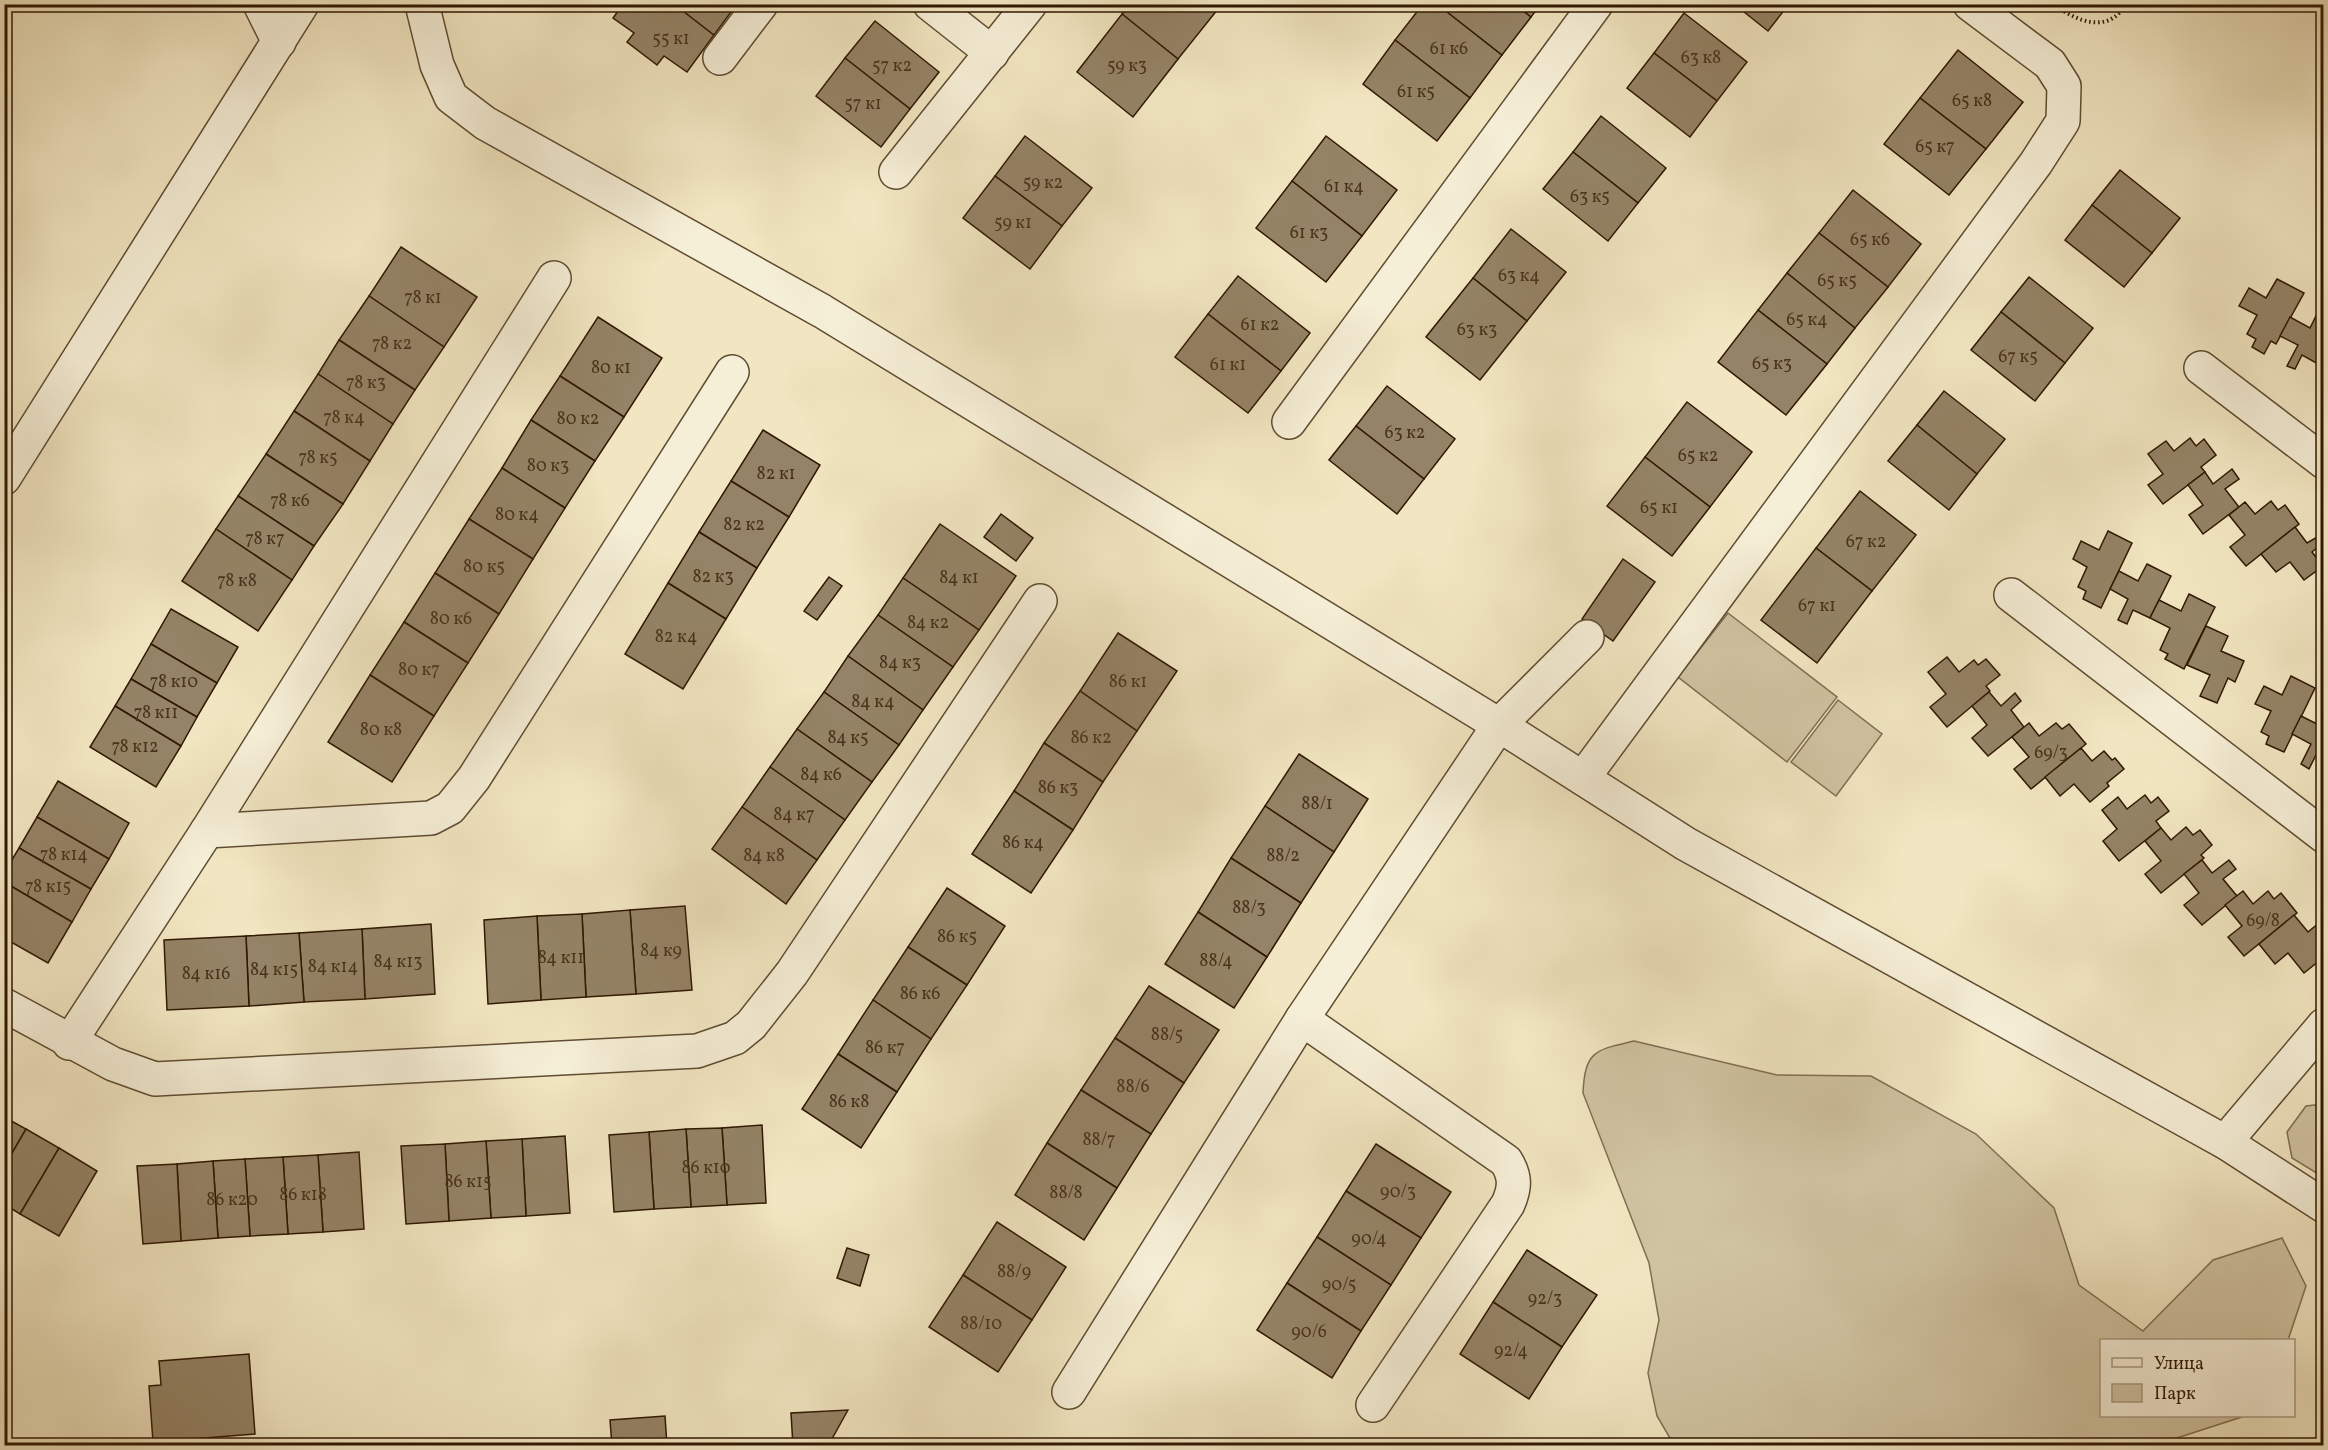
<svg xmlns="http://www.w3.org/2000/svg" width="2328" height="1450" font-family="Vollkorn,serif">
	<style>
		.green { fill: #d0c3a1; stroke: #806e52; stroke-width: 1.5 }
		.building { fill: #948366; stroke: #301803; stroke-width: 1.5 }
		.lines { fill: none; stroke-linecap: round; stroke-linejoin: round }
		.minor-casing { stroke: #604c32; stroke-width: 36 }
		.path { stroke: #301803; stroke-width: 4; stroke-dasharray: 1.5 3; stroke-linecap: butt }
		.minor { stroke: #f6efd7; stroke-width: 33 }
		.labels { text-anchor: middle; stroke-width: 6; stroke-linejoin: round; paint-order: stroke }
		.number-label { font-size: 18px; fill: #49331c }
	</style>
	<rect width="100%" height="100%" fill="#f1e6c1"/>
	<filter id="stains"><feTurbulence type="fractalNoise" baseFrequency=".00333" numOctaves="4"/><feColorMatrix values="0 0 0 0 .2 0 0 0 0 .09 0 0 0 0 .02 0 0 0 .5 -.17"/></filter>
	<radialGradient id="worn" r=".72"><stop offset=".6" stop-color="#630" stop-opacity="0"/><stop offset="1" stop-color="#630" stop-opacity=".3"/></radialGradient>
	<g class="green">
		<polygon points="1728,613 1837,697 1787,762 1678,677"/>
		<polygon points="1838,700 1882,734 1836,796 1791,762"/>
		<path d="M1634,1041l143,34 94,1 105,58 78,74 25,77 64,46 70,-71 69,-22 24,48 -18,54h-186v76h143l-68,22 -169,8 -334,-1 -17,-29 -9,-43 11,-53 -10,-57 -66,-170c2,-43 13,-43 51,-52z"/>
		<polygon points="2323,1104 2321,1136 2323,1138 2323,1177 2292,1158 2287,1132 2306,1106"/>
	</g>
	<g class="building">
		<polygon points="623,4 674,4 714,35 687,72 664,56 657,65 627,42 634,33 613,18"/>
		<polygon points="674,4 737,4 714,35"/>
		<polygon points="1130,4 1222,4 1178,59 1122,14"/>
		<polygon points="1423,4 1437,4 1502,55 1470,98 1395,40"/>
		<polygon points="1437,4 1515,4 1531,17 1502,55"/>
		<polygon points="1515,4 1541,4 1531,17"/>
		<polygon points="1734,4 1789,4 1768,31"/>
		<polygon points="1684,13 1747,62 1717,101 1654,53"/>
		<polygon points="1122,14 1178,59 1133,117 1077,72"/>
		<polygon points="875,21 939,72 910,109 845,58"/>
		<polygon points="1395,40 1470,98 1437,141 1363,84"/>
		<polygon points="1958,50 2023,102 1986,149 1920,98"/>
		<polygon points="1654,53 1717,101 1690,137 1627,88"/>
		<polygon points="845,58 910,109 881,147 816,96"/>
		<polygon points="1920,98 1986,149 1949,195 1884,144"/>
		<polygon points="1601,116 1666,168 1638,203 1573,152"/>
		<polygon points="1025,136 1092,188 1062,226 995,176"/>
		<polygon points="1326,136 1397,190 1362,236 1292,181"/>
		<polygon points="1573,152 1638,203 1608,241 1543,189"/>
		<polygon points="2120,170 2180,218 2152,253 2092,205"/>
		<polygon points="995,176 1062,226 1030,269 963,218"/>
		<polygon points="1292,181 1362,236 1326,282 1256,228"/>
		<polygon points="1853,190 1921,244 1888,287 1819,233"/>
		<polygon points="2092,205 2152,253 2124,287 2065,240"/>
		<polygon points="1511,229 1566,272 1527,321 1473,278"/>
		<polygon points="1819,233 1888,287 1855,328 1787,273"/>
		<polygon points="401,247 477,297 444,347 369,296"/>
		<polygon points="1787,273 1855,328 1827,364 1758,310"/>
		<polygon points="1238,276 1310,333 1281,371 1208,314"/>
		<polygon points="2029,277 2093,328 2065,363 2001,312"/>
		<polygon points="1473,278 1527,321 1480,380 1426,337"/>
		<polygon points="2277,279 2304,293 2276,344 2271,341 2264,354 2252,347 2256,339 2247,334 2257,315 2239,306 2249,288 2266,298"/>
		<polygon points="369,296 444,347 415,390 339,340"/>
		<polygon points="1758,310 1827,364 1786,415 1718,362"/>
		<polygon points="2001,312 2065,363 2035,401 1971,350"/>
		<polygon points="2318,312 2324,314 2324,358 2320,365 2302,355 2295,369 2287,366 2298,345 2280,336 2290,317 2310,328"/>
		<polygon points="1208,314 1281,371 1248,413 1175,357"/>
		<polygon points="598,317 662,358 624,417 560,376"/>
		<polygon points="339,340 415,390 393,424 318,374"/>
		<polygon points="318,374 393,424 370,461 294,411"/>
		<polygon points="560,376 624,417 595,461 531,420"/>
		<polygon points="1387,386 1455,439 1424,479 1356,426"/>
		<polygon points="1944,391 2005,439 1977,474 1917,425"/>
		<polygon points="1687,402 1752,452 1710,507 1645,457"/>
		<polygon points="294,411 370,461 343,504 266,454"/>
		<polygon points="531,420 595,461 565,508 502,468"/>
		<polygon points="1917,425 1977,474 1949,510 1888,461"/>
		<polygon points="1356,426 1424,479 1397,514 1329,460"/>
		<polygon points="763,430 820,465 789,517 731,481"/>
		<polygon points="2190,438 2196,446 2204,439 2216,455 2201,467 2205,472 2163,504 2148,485 2163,474 2148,454 2166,441 2174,451"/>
		<polygon points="266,454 343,504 314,546 238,496"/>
		<polygon points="1645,457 1710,507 1672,556 1607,506"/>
		<polygon points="502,468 565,508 533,559 469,519"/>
		<polygon points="2232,469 2239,479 2225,489 2239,507 2203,534 2189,515 2203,505 2188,485 2205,472 2213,484"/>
		<polygon points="731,481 789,517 757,568 699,532"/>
		<polygon points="1860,491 1916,535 1872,591 1816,548"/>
		<polygon points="238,496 314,546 292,580 216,529"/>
		<polygon points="2271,501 2278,510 2285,505 2299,524 2246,566 2230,547 2245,535 2229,515 2245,502 2255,514"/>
		<polygon points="1001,514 1033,538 1016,561 984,537"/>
		<polygon points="469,519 533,559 499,614 435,573"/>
		<polygon points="940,524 1016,576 979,630 903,578"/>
		<polygon points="2295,527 2307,543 2324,533 2324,542 2312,552 2323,566 2304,580 2290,562 2276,572 2261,554"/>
		<polygon points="216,529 292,580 258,631 182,581"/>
		<polygon points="2108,531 2132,543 2101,608 2083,599 2086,591 2078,587 2087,567 2073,559 2081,541 2099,550"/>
		<polygon points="699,532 757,568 726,619 668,583"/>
		<polygon points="1816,548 1872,591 1817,663 1761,620"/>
		<polygon points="1623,559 1655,582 1613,641 1582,619"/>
		<polygon points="2147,564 2171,576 2150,618 2133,610 2127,624 2118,620 2128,599 2110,589 2119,571 2138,581"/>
		<polygon points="435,573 499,614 468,663 404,622"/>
		<polygon points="829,577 842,586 817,620 804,611"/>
		<polygon points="903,578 979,630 953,667 878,615"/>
		<polygon points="668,583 726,619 683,689 625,654"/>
		<polygon points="2189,594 2215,607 2184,669 2165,659 2168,654 2160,650 2170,628 2150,618 2159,600 2181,611"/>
		<polygon points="171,609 238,647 217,683 151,644"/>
		<polygon points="878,615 953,667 923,710 848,656"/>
		<polygon points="404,622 468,663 434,716 370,675"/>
		<polygon points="2206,626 2228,636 2221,651 2244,661 2235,682 2228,678 2217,703 2200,696 2210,675 2187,665"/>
		<polygon points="1118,633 1177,671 1137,731 1080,691"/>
		<polygon points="151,644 217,683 197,717 131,679"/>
		<polygon points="848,656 923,710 899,745 824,692"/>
		<polygon points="1947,657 1959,672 1974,660 1978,665 1986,659 2000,675 1986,686 1990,691 1947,727 1930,707 1946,694 1928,672"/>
		<polygon points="370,675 434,716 392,782 328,742"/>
		<polygon points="2291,676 2315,688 2284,752 2266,744 2269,736 2261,732 2271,711 2255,704 2264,686 2282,695"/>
		<polygon points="131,679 197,717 181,746 115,706"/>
		<polygon points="1080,691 1137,731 1103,782 1044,743"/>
		<polygon points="824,692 899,745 872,782 797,729"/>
		<polygon points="1989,692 2001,706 2015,693 2021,701 2011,710 2024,727 1988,756 1972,738 1987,725 1972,706"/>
		<polygon points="115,706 181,746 156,787 90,747"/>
		<polygon points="2301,716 2321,726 2324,720 2324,758 2316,755 2309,769 2301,764 2311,744 2292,734"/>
		<polygon points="2029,723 2039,736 2056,723 2062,729 2069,724 2086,744 2031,789 2014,769 2029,757 2012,737"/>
		<polygon points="797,729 872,782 845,820 770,767"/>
		<polygon points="1044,743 1103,782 1073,830 1014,791"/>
		<polygon points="2081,748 2092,761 2104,751 2112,760 2115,758 2124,769 2107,783 2109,786 2090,802 2074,784 2060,796 2045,777"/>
		<polygon points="1299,754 1368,799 1334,852 1265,806"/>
		<polygon points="770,767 845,820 817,860 742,807"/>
		<polygon points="58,781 129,823 109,859 37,817"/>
		<polygon points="1014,791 1073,830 1031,893 972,854"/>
		<polygon points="2145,795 2151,803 2158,797 2169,811 2156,821 2161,828 2119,861 2103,841 2117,829 2102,810 2118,797 2127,809"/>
		<polygon points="1265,806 1334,852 1301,903 1231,858"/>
		<polygon points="742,807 817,860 786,904 712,849"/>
		<polygon points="37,817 109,859 91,889 19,848"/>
		<polygon points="2186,827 2193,835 2200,830 2212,845 2201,855 2204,858 2161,893 2145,874 2161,861 2145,841 2161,828 2171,840"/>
		<polygon points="19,848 91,889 72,922 4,882 4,873"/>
		<polygon points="1231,858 1301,903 1267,957 1198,912"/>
		<polygon points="2202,860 2212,873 2229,860 2236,869 2223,879 2237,896 2202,925 2184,905 2199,893 2184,874"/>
		<polygon points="4,882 72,922 48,963 4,938"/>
		<polygon points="947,888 1005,926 967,985 908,947"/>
		<polygon points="2243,891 2253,904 2268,891 2274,899 2281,893 2297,913 2244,956 2228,937 2242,926 2225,905"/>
		<polygon points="685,906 692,990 636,994 630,910"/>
		<polygon points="630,910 636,994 586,997 582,914"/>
		<polygon points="1198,912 1267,957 1234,1008 1165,964"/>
		<polygon points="582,914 586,997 541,1000 537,916"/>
		<polygon points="2294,915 2308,932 2320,922 2324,927 2324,957 2304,973 2288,953 2275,964 2259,944"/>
		<polygon points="537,916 541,1000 488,1004 484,920"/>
		<polygon points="431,924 435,994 365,999 362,929"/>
		<polygon points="362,929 365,999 304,1002 299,933"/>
		<polygon points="299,933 304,1002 249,1006 246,936"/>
		<polygon points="246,936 249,1006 167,1010 164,940"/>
		<polygon points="908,947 967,985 931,1039 873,1000"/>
		<polygon points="1149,986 1219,1030 1184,1083 1115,1038"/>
		<polygon points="873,1000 931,1039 897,1092 838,1054"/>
		<polygon points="1115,1038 1184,1083 1151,1134 1081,1090"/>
		<polygon points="838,1054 897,1092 861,1148 802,1109"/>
		<polygon points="1081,1090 1151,1134 1117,1188 1047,1143"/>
		<polygon points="4,1117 26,1129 4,1167"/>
		<polygon points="762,1125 766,1203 727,1205 722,1128"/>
		<polygon points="722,1128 727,1205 691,1207 686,1129"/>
		<polygon points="26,1129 59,1148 20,1214 4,1204 4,1167"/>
		<polygon points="686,1129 691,1207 654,1209 649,1132"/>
		<polygon points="649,1132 654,1209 614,1212 609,1135"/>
		<polygon points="565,1136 570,1213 526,1216 522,1139"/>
		<polygon points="522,1139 526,1216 491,1218 486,1141"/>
		<polygon points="486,1141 491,1218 449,1221 445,1144"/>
		<polygon points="1047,1143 1117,1188 1084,1240 1015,1195"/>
		<polygon points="445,1144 449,1221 406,1224 401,1146"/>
		<polygon points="1376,1144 1451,1192 1421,1238 1346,1191"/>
		<polygon points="59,1148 97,1171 59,1236 20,1214"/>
		<polygon points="359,1152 364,1229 323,1232 318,1155"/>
		<polygon points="318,1155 323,1232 288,1234 283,1157"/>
		<polygon points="283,1157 288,1234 250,1236 245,1159"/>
		<polygon points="245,1159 250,1236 218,1238 213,1161"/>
		<polygon points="213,1161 218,1238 181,1241 177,1164"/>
		<polygon points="177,1164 181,1241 143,1244 137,1166"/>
		<polygon points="1346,1191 1421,1238 1391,1285 1317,1237"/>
		<polygon points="997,1222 1066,1267 1032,1320 963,1275"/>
		<polygon points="1317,1237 1391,1285 1361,1331 1287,1283"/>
		<polygon points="847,1248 869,1255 860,1286 837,1278"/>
		<polygon points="1527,1250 1597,1295 1562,1347 1493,1302"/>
		<polygon points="963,1275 1032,1320 998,1372 929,1327"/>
		<polygon points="1287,1283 1361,1331 1332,1378 1257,1330"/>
		<polygon points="1493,1302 1562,1347 1529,1399 1460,1354"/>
		<polygon points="249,1354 255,1434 153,1442 149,1386 161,1385 159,1361"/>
		<polygon points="848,1410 828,1446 793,1446 791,1413"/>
		<polygon points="665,1416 667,1446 612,1446 610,1420"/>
	</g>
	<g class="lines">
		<g class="minor-casing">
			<g id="minor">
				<polyline points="260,4 279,42"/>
				<polyline points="422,4 437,65 451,97 485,123 822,311 1499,725 1686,844 2225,1142 2324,1206"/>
				<polyline points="930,4 992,53"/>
				<polyline points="720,58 761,4"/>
				<polyline points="896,172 1030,4"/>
				<polyline points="2201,368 2324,462"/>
				<polyline points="1289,422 1596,4"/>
				<polyline points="4,478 302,4"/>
				<polyline points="2011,595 2324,836"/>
				<polyline points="1583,778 2036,163 2063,121 2064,86 2050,64 1970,4"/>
				<polyline points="207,831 431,818 450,808 474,778 732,372"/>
				<polyline points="4,1005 113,1064 155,1079 697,1051 735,1038 751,1025 792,973 1040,601"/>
				<path d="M1302,1019l204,142c10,16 9,27 2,43l-135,201"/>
				<polyline points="69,1043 207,831 554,278"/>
				<polyline points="2225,1142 2324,1025"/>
				<polyline points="1069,1392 1302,1019 1499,725 1587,637"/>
			</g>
		</g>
		<path class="path" d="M2053,4c23,17 55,31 73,0"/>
		<use href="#minor" class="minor"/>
	</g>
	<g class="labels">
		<g class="number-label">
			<text x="671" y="44">55 к1</text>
			<text x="1449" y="54">61 к6</text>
			<text x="1701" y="63">63 к8</text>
			<text x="892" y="71">57 к2</text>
			<text x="1127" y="71">59 к3</text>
			<text x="1416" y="97">61 к5</text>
			<text x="1972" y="106">65 к8</text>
			<text x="863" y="109">57 к1</text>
			<text x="1935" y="152">65 к7</text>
			<text x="1043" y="188">59 к2</text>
			<text x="1344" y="192">61 к4</text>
			<text x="1590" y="202">63 к5</text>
			<text x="1013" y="228">59 к1</text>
			<text x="1309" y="238">61 к3</text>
			<text x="1870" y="245">65 к6</text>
			<text x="1519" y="281">63 к4</text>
			<text x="1837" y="286">65 к5</text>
			<text x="423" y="303">78 к1</text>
			<text x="1807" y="325">65 к4</text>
			<text x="1260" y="330">61 к2</text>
			<text x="1477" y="335">63 к3</text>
			<text x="392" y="349">78 к2</text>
			<text x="2018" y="362">67 к5</text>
			<text x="1772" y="369">65 к3</text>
			<text x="1228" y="370">61 к1</text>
			<text x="611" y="373">80 к1</text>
			<text x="366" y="388">78 к3</text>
			<text x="344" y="423">78 к4</text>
			<text x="578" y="424">80 к2</text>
			<text x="1405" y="438">63 к2</text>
			<text x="1698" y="461">65 к2</text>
			<text x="318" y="463">78 к5</text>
			<text x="548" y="471">80 к3</text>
			<text x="776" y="479">82 к1</text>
			<text x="290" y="506">78 к6</text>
			<text x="1659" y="513">65 к1</text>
			<text x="517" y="520">80 к4</text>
			<text x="744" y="530">82 к2</text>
			<text x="265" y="544">78 к7</text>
			<text x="1866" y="547">67 к2</text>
			<text x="484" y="572">80 к5</text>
			<text x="713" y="582">82 к3</text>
			<text x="959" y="583">84 к1</text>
			<text x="237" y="586">78 к8</text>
			<text x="1817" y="611">67 к1</text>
			<text x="451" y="624">80 к6</text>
			<text x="928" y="628">84 к2</text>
			<text x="676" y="642">82 к4</text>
			<text x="900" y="668">84 к3</text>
			<text x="419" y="675">80 к7</text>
			<text x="174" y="687">78 к10</text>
			<text x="1128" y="687">86 к1</text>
			<text x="873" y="707">84 к4</text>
			<text x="156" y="718">78 к11</text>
			<text x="381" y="735">80 к8</text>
			<text x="848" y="743">84 к5</text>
			<text x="1091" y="743">86 к2</text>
			<text x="135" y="752">78 к12</text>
			<text x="2051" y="758">69/3</text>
			<text x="821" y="780">84 к6</text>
			<text x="1058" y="793">86 к3</text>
			<text x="1317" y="809">88/1</text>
			<text x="794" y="820">84 к7</text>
			<text x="1023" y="848">86 к4</text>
			<text x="64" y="860">78 к14</text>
			<text x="764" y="861">84 к8</text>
			<text x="1283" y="861">88/2</text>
			<text x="48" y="892">78 к15</text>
			<text x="1249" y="913">88/3</text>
			<text x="2263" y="926">69/8</text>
			<text x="957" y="942">86 к5</text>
			<text x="661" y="956">84 к9</text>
			<text x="561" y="963">84 к11</text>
			<text x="1216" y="966">88/4</text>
			<text x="398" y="967">84 к13</text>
			<text x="333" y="972">84 к14</text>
			<text x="274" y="975">84 к15</text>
			<text x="206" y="979">84 к16</text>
			<text x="920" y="999">86 к6</text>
			<text x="1167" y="1040">88/5</text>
			<text x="885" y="1053">86 к7</text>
			<text x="1133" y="1092">88/6</text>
			<text x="849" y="1107">86 к8</text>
			<text x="1099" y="1145">88/7</text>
			<text x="706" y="1173">86 к10</text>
			<text x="468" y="1187">86 к15</text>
			<text x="1398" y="1197">90/3</text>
			<text x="1066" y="1198">88/8</text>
			<text x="303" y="1200">86 к18</text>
			<text x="232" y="1205">86 к20</text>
			<text x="1369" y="1244">90/4</text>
			<text x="1014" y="1277">88/9</text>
			<text x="1339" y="1290">90/5</text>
			<text x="1545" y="1304">92/3</text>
			<text x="981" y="1329">88/10</text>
			<text x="1309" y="1337">90/6</text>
			<text x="1511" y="1356">92/4</text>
		</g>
	</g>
	<rect width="2328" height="1450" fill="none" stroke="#f1e6c1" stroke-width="24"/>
	<rect x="6" y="6" width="2316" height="1438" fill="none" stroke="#301803" stroke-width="3"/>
	<rect x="12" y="12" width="2304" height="1426" fill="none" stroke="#301803" stroke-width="1.5"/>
	<rect x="2100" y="1339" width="195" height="78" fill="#f6efd7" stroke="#a79982" stroke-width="1.5"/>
	<rect x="2112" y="1358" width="30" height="9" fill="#f6efd7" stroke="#a79982" stroke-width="1.5"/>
	<text x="2154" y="1369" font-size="18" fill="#301803">Улица</text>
	<rect x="2112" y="1384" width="30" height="18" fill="#d0c3a1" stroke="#a79982" stroke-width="1.5"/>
	<text x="2154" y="1399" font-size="18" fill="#301803">Парк</text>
	<rect width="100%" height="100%" filter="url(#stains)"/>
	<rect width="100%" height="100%" fill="url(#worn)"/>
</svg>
